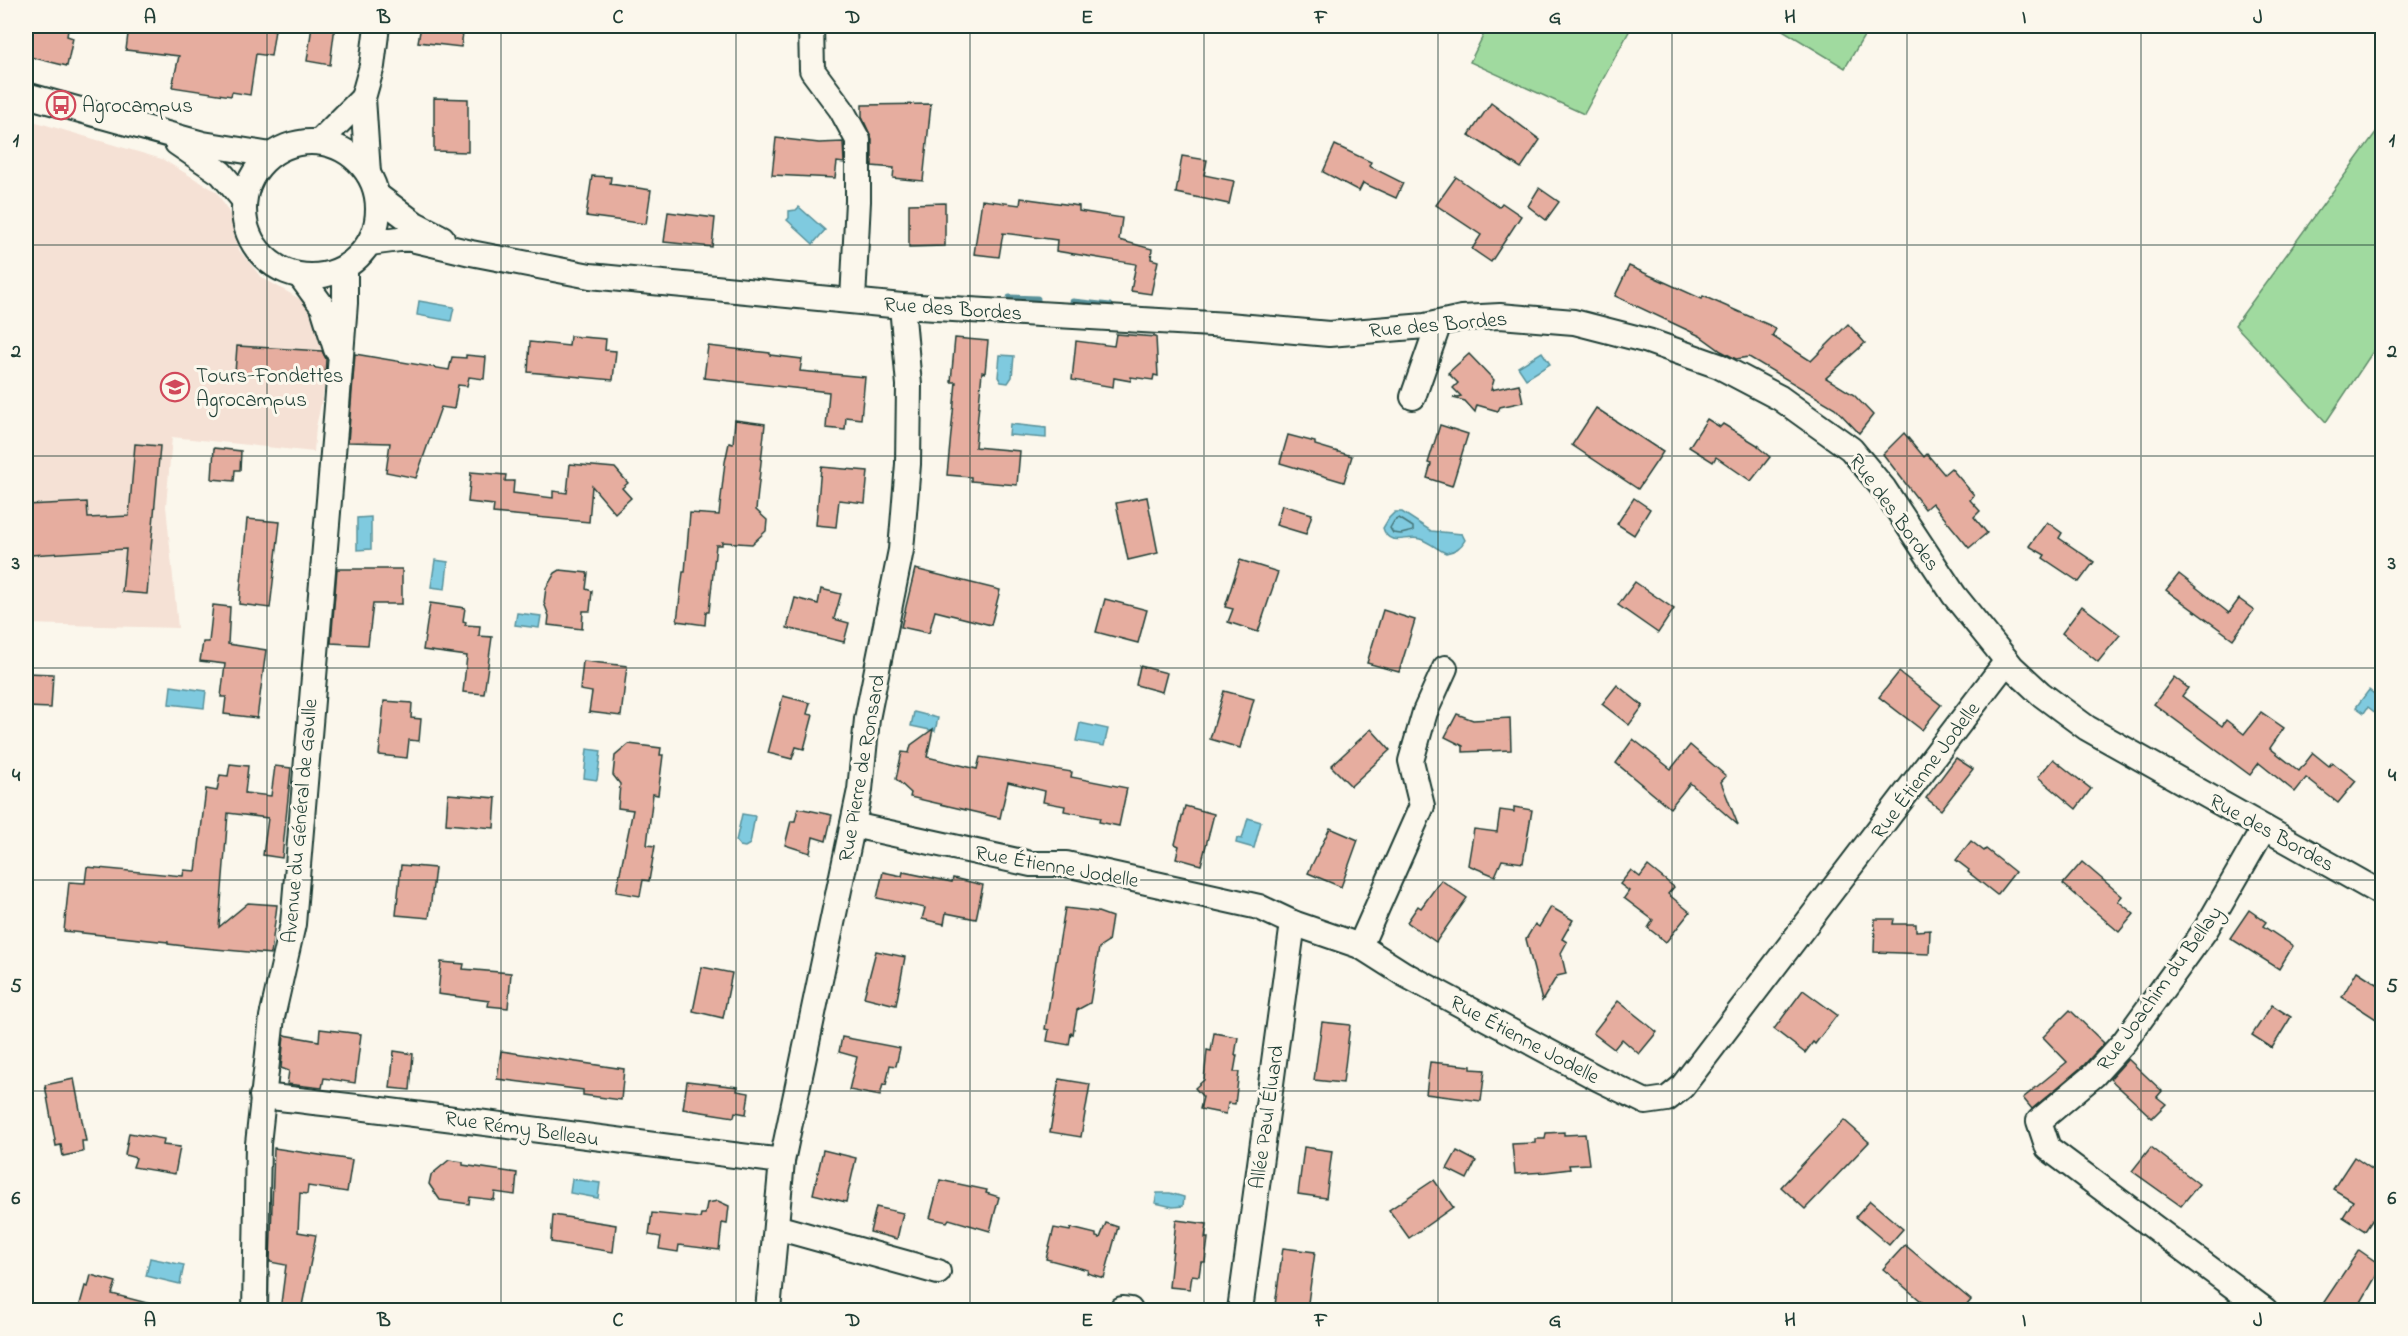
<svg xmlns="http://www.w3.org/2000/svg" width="2408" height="1336" font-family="'Indie Flower',sans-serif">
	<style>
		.built { fill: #f5e1d5 }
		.green { fill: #a0da9f; stroke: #608c6a; stroke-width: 1.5 }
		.water { fill: #7fcadf; stroke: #59929b; stroke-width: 1.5 }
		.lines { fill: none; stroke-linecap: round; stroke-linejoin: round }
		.shore { stroke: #457578; stroke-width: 1.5 }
		.stream { stroke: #59929b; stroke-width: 7 }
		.building { fill: #e6ad9f; stroke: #1f3d34; stroke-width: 1.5 }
		.minor-casing { stroke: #1f3d34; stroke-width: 28 }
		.minor { stroke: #fbf7ec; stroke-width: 24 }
		.grid { fill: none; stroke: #1f3d34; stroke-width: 1.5; stroke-opacity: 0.55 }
		.labels { text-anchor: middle; stroke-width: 6; stroke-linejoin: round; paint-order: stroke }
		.poi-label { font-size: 21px; fill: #1f3d34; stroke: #fbf7ec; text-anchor: start }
		.street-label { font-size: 21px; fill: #1f3d34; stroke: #fbf7ec }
		.neatline { fill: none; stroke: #1f3d34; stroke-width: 2 }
		.grid-label { font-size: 20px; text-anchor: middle; font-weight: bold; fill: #1f3d34 }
	</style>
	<rect width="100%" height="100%" fill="#fbf7ec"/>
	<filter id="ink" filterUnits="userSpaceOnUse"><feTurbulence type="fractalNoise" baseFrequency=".0167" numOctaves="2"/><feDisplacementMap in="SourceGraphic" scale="12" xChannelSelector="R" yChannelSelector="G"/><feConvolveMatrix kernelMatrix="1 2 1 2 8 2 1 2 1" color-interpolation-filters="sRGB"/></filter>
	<g filter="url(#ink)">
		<g class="built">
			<polygon points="26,119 162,159 217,192 234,221 239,250 261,277 307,303 333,348 316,427 314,452 172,437 166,506 178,628 26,624"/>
			<polygon points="26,1267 33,1310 26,1310"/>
		</g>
		<g class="green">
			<polygon points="1488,26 1632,26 1584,114 1470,62"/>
			<polygon points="1776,26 1870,26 1845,68"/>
			<polygon points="2382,124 2382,338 2326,422 2235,325"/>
		</g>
		<g class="water">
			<polygon points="799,207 825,230 813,244 787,220 789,218 789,211 796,210"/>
			<polygon points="419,301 454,307 451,321 417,315"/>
			<polygon points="1542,352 1550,364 1526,379 1518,367"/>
			<polygon points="1000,355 1014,356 1012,377 1008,383 1001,382 998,377"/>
			<polygon points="1010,424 1046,428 1046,438 1009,435"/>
			<path d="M1395,512h7l29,19 31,3 3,6c-4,8 -10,11 -19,13 -9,-4 -17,-11 -26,-14 -14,-4 -31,9 -37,-11l6,-10z"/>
			<polygon points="371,517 371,549 357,550 357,518"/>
			<polygon points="435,560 448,562 445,589 431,587"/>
			<polygon points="517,613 541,616 539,628 515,625"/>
			<polygon points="171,686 206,691 204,708 169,704"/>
			<polygon points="2369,690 2382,700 2382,718 2368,707 2364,713 2356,707"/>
			<polygon points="914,712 938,718 935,731 911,726"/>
			<polygon points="1080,723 1108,729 1104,746 1076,741"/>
			<polygon points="587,749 601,751 597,780 584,778"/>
			<polygon points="742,814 755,816 750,844 745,847 740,846 736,841"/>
			<polygon points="1248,818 1261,822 1254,848 1236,843 1237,838 1242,839"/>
			<polygon points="572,1179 600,1183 598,1198 570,1193"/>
			<polygon points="1157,1193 1170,1193 1184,1197 1183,1206 1173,1207 1155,1203"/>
			<polygon points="150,1258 184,1265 180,1284 146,1276"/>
		</g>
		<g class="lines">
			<polygon class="shore" points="1399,518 1413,527 1413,531 1401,534 1393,533 1390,528 1394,521"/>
			<g class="stream">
				<polyline points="1010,298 1037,299"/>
				<polyline points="1073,302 1110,306"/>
			</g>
		</g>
		<g class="building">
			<polygon points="26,26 48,26 68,30 67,36 73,38 67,66 26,56"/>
			<polygon points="129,26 190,29 190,27 208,30 208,26 246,30 246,26 275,30 271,56 256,54 250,95 232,92 231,96 172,87 179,56 126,50"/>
			<polygon points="312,26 335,26 330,65 307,61"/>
			<polygon points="421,26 464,26 461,47 418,42"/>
			<polygon points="434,98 468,99 468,152 434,151"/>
			<polygon points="1491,103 1540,140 1521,168 1469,135"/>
			<polygon points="931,104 923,181 893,178 894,168 872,166 872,139 862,117 862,105"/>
			<polygon points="776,138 819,143 843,142 844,163 837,162 835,178 772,175"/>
			<polygon points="1335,145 1371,162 1369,166 1403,183 1396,198 1363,183 1359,191 1323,172"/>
			<polygon points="1182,156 1207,160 1204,175 1234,181 1229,204 1176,193"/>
			<polygon points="592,176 611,177 610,184 651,190 646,224 586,216"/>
			<polygon points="1456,177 1499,207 1502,203 1521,216 1491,262 1472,249 1481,235 1436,205"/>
			<polygon points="1539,188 1559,202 1546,220 1528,206"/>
			<polygon points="1021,198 1079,206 1079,211 1122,218 1119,240 1152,249 1151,259 1158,261 1151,294 1131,291 1136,264 1056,251 1057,240 1003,233 999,257 974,254 982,200 1020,205"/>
			<polygon points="945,203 945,246 909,247 909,204"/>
			<polygon points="668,212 715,218 712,247 664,242"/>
			<polygon points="1629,266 1702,299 1703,296 1769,325 1776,329 1772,336 1811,361 1848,324 1865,343 1826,378 1854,395 1873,415 1859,433 1835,408 1749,357 1736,359 1721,351 1700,336 1615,296"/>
			<polygon points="1116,334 1156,337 1158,376 1154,375 1153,380 1131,377 1131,381 1114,378 1113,387 1072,380 1076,341 1114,346"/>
			<polygon points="570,336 606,339 605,350 616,351 613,380 528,372 530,342 569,346"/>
			<polygon points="955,338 988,341 985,373 982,372 975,447 1020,451 1017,485 971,481 971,477 947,475 956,382 951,382"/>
			<polygon points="237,346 322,351 326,359 325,378 235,373"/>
			<polygon points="708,346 770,353 770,355 802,359 800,371 865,377 861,419 846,417 845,430 826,428 829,392 704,378"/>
			<polygon points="355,354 449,370 452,357 466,358 466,355 486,357 484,379 469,377 467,386 458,385 454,409 441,407 416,478 386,472 390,443 348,442"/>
			<polygon points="1469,354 1494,380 1491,390 1519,384 1523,402 1500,407 1498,411 1477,405 1475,412 1465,401 1453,398 1461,396 1453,388 1458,383 1448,373"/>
			<polygon points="1596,408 1663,452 1638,489 1572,445"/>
			<polygon points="1707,419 1720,427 1723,424 1759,446 1758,447 1770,457 1751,481 1716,457 1713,462 1689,447"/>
			<polygon points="735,420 765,424 756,510 767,520 766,531 752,544 722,542 722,545 716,545 709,612 706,612 705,625 677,621 683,572 685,572 690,513 719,515 725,462 729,443 733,444"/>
			<polygon points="1440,425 1468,434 1452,486 1427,478 1431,464 1428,463"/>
			<polygon points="1904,433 1924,457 1927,454 1944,474 1951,468 1974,495 1970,500 1980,511 1974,517 1987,533 1969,548 1932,503 1925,509 1883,454"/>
			<polygon points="1288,435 1315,442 1315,445 1352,456 1344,482 1280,463"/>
			<polygon points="135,444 160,446 147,594 122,592 126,549 30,555 28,540 26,540 26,505 87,502 88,518 129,516"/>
			<polygon points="214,448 241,451 240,470 235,470 234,481 212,479"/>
			<polygon points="570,464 615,468 628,483 622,488 631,498 615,513 592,486 589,522 493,513 494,505 468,502 471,472 506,475 505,481 514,481 513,493 553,498 553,491 567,493"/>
			<polygon points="821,467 868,471 865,503 839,500 836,527 816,525"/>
			<polygon points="1147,497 1158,553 1128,560 1116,503"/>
			<polygon points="1634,498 1650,509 1634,535 1617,524"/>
			<polygon points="1282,505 1312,514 1306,534 1276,525"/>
			<polygon points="247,519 280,522 270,608 239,604"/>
			<polygon points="2047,522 2062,533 2059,538 2094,562 2079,582 2043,558 2045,555 2029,546"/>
			<polygon points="1240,560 1278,572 1258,632 1228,622 1233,609 1225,607"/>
			<polygon points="337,569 402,569 402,604 373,604 368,645 331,643"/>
			<polygon points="915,569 1000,590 991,625 935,611 929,633 901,627"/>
			<polygon points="560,570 588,573 586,589 592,591 590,611 583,611 582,629 548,625 549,616 544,603 546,588 555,573"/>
			<polygon points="2179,574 2229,613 2239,599 2254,610 2233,639 2166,590"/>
			<polygon points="1635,582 1674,609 1658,633 1618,605"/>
			<polygon points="821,589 841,594 834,619 849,623 844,642 787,628 795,598 818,604"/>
			<polygon points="1105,599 1147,610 1138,643 1096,632"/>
			<polygon points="430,603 465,608 463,621 466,622 465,625 480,626 479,636 492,637 484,694 463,692 467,656 423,650"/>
			<polygon points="213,605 230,607 228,644 266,650 257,718 224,714 226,697 221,697 225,664 200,661 203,642 209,642"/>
			<polygon points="2082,606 2120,635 2098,662 2062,633"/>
			<polygon points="1383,610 1415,620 1399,672 1367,663"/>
			<polygon points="583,661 627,666 621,716 589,712 592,692 580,690"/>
			<polygon points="1140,666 1167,673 1162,692 1136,685"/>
			<polygon points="1899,672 1941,705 1922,730 1879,697"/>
			<polygon points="26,673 53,674 51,708 26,707"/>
			<polygon points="2174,677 2188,688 2182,696 2222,726 2226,720 2244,734 2261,712 2284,728 2270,748 2299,771 2313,753 2329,766 2332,762 2356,781 2338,803 2306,778 2295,792 2259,763 2250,775 2154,704"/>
			<polygon points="1617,685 1643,706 1629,725 1602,704"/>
			<polygon points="1224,691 1254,699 1240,748 1210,739"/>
			<polygon points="783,696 810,703 807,714 813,715 804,749 796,747 792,759 768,753"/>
			<polygon points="384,701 412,703 411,718 421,719 419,741 409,740 407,758 379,755"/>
			<polygon points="1457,714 1473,720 1510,718 1511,750 1463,752 1463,746 1445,737"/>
			<polygon points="933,729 927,757 977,769 980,757 1072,772 1071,777 1127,788 1119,826 1099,822 1100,818 1064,811 1065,806 1043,802 1045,791 1008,782 1000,818 910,797 911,793 896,779 902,752 909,753 911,745"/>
			<polygon points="1371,729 1390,750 1351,786 1331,766"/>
			<polygon points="1633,739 1671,769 1690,745 1726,776 1721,782 1738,825 1690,783 1670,808 1616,763"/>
			<polygon points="629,744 661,748 660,755 663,755 658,795 653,794 647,845 655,846 649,881 643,880 640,896 616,892 633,810 618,808 620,784 613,775 615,756"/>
			<polygon points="1956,758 1973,769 1941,810 1926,798"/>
			<polygon points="2053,759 2091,789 2076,809 2038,777"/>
			<polygon points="230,764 248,766 245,793 271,796 275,766 291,768 282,858 263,855 268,818 228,813 219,927 248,903 277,905 271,954 192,947 168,944 168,942 64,931 69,882 85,883 87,867 183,876 184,870 196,871 206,789 217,791 220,775 228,776"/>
			<polygon points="448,794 496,798 494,828 446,824"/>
			<polygon points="1185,806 1214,814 1201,865 1176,858 1179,846 1175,844"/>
			<polygon points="1514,807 1532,810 1523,863 1502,860 1495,876 1468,865 1474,829 1497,832 1500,810 1514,812"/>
			<polygon points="798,808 832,815 826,841 813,837 810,853 785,845 791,821 795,821"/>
			<polygon points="1330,828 1358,840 1341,887 1308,873"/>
			<polygon points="1971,841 1984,851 1986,849 2015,872 1997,895 1968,872 1969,870 1956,860"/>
			<polygon points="2082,862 2122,896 2118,901 2134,914 2119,932 2063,884"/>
			<polygon points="401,865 435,868 429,918 396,915"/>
			<polygon points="1648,866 1674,887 1668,894 1690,912 1666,942 1648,928 1653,920 1624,898 1629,891 1620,884 1631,870 1640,877"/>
			<polygon points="883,872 902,876 903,872 952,882 953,878 983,885 976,919 946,913 944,924 922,919 925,908 877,898"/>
			<polygon points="1441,880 1467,898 1436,942 1407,922 1418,906 1421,908"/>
			<polygon points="1551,907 1573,920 1562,939 1567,942 1561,953 1566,974 1557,976 1542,1001 1526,939 1535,924 1539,927"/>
			<polygon points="1065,908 1098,912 1112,917 1108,942 1099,948 1090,1003 1077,1010 1073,1034 1071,1033 1069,1045 1047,1041 1049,1030 1045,1029"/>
			<polygon points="2249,910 2266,922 2263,926 2293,946 2279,969 2230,938"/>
			<polygon points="1875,919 1894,919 1893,924 1916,924 1916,931 1930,930 1929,954 1874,952"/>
			<polygon points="876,951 905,957 896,1005 864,997"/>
			<polygon points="441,962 464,964 463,969 511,973 508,1008 488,1006 489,1001 438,994"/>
			<polygon points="702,967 732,973 723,1018 693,1011"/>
			<polygon points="2357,971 2382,987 2382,1009 2376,1019 2342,997"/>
			<polygon points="1803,990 1837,1015 1815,1044 1813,1042 1805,1053 1774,1029"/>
			<polygon points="1618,1001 1657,1032 1639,1054 1622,1039 1614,1049 1593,1033"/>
			<polygon points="2272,1005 2291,1017 2272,1048 2252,1035"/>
			<polygon points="2070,1010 2104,1043 2084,1065 2032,1109 2023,1098 2067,1062 2043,1037"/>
			<polygon points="1322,1022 1350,1025 1343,1083 1314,1080"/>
			<polygon points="320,1029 361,1034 355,1083 324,1078 322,1088 287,1084 289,1071 281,1068 284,1035 319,1041"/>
			<polygon points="1214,1033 1238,1037 1235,1055 1237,1055 1234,1072 1239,1072 1235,1104 1228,1103 1226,1114 1200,1109 1203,1097 1195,1088 1204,1080 1207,1050 1211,1051"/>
			<polygon points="842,1037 900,1048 896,1066 890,1065 886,1085 883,1084 880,1096 849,1090 857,1057 839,1052"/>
			<polygon points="394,1051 413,1054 410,1090 390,1088"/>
			<polygon points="501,1051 624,1069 621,1100 583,1095 583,1090 497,1079"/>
			<polygon points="2128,1059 2162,1091 2157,1097 2166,1104 2152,1118 2110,1079"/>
			<polygon points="1430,1062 1471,1066 1471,1069 1485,1070 1481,1101 1426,1094"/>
			<polygon points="74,1079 86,1141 82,1141 83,1152 63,1156 61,1145 56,1146 45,1085"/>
			<polygon points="1059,1079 1090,1084 1081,1137 1050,1132"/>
			<polygon points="687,1081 738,1087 737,1091 749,1093 746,1114 735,1112 734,1117 683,1109"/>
			<polygon points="1844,1120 1869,1142 1805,1209 1781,1187"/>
			<polygon points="1564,1132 1564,1135 1585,1134 1589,1164 1569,1165 1570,1169 1546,1172 1515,1174 1512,1144 1535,1143 1535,1139 1545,1139 1546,1133"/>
			<polygon points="129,1133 164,1139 163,1145 180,1147 175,1174 133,1167 136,1158 125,1155"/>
			<polygon points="1304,1147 1332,1151 1326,1198 1298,1194"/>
			<polygon points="2151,1147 2199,1184 2181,1206 2132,1171"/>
			<polygon points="274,1148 352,1160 347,1192 308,1186 307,1194 300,1193 298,1232 316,1235 301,1311 280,1311 286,1265 270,1262"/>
			<polygon points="823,1150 856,1158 846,1202 813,1194"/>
			<polygon points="1457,1151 1476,1161 1467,1179 1447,1169"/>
			<polygon points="2354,1157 2382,1176 2382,1220 2375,1216 2365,1231 2343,1217 2353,1201 2333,1189"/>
			<polygon points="449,1160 463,1162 463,1165 517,1173 515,1195 495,1192 494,1200 470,1197 469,1204 440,1200 429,1184 431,1175"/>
			<polygon points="940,1180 987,1190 986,1193 999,1197 990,1231 949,1219 947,1222 930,1218"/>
			<polygon points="1434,1180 1453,1207 1409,1238 1389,1210"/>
			<polygon points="718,1201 729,1206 727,1224 722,1223 719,1250 679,1245 678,1252 659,1249 661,1237 649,1235 652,1213 700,1218 701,1214 705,1214 707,1203"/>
			<polygon points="1870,1201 1903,1229 1889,1245 1856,1217"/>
			<polygon points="876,1207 903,1213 897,1239 870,1232"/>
			<polygon points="553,1215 616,1225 613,1252 551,1242"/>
			<polygon points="1176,1220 1207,1224 1205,1238 1208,1238 1205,1262 1201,1262 1199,1276 1192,1275 1190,1289 1169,1287"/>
			<polygon points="1106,1223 1118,1227 1104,1278 1087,1273 1088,1270 1046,1259 1054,1228 1070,1231 1071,1228 1096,1234 1096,1237 1100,1238"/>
			<polygon points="1905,1245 1971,1300 1962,1311 1933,1311 1883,1269"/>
			<polygon points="1283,1248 1315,1252 1307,1310 1275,1305"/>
			<polygon points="2359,1250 2382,1266 2356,1311 2318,1311"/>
			<polygon points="91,1275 116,1282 112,1294 151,1304 151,1311 78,1311 85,1286 88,1287"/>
		</g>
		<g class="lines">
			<g class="minor-casing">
				<g id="minor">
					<polyline points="811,26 812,70 841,109 858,140 858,201 853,300"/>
					<polyline points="26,95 203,144 271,155"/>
					<circle cx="311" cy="209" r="67"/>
					<polyline points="319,142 363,98"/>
					<polyline points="177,143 221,173 244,200"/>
					<polyline points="368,173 363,98 372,66 377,26"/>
					<polyline points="378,196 415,224 442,238"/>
					<polyline points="370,243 407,238 471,253 590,276 902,306 1228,325 1329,334 1425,326 1462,318 1500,316 1574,322 1648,341 1719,366 1780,398 1851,449 1884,489 1954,595 2012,667 2041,694 2087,728 2382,894"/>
					<polyline points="301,277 323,307 336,349"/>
					<polyline points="1413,397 1439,323"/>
					<polyline points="853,825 1031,864 1066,864 1259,907 1293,923 1360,946 1404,974 1599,1079 1646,1102 1667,1099 1682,1087 2007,661"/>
					<polyline points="2264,828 2206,929 2124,1042 2094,1075 2039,1121 2048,1148 2265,1310"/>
					<polyline points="1360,946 1422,806 1411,761 1425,712 1445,668"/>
					<path d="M262,1096c174,19 347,44 520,65"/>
					<polyline points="776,1227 938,1272"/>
					<polyline points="1122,1309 1130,1310"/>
					<polyline points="255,1310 258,1144 272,1017 293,924 337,406 345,303 345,269"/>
					<polyline points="768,1310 782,1161 860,790 867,719 901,550 908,464 909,385 902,306"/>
					<polyline points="1240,1310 1293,923"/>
				</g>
			</g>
			<use href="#minor" class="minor"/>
		</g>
	</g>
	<path class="grid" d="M267,26v1284M501,26v1284M736,26v1284M970,26v1284M1204,26v1284M1438,26v1284M1672,26v1284M1907,26v1284M2141,26v1284M26,245h2356M26,456h2356M26,668h2356M26,880h2356M26,1091h2356"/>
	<defs>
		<g id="bus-ring" transform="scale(1.5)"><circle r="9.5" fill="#fbf7ec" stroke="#d1495b" stroke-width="1.5"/><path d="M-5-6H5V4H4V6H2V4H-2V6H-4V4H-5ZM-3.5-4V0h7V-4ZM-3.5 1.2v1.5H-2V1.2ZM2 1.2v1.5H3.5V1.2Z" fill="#d1495b"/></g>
		<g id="school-ring" transform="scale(1.5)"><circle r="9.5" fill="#fbf7ec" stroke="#d1495b" stroke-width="1.5"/><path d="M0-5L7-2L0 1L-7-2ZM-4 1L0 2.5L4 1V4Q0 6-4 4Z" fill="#d1495b"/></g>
	</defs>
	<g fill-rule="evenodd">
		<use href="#bus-ring" x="61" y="105"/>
		<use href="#school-ring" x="175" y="387"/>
	</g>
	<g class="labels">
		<g class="poi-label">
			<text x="82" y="112">Agrocampus</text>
			<text x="196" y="382">Tours-Fondettes<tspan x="196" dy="24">Agrocampus</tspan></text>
		</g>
		<g class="street-label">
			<text transform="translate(953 308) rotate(4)" y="7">Rue des Bordes</text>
			<text transform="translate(1438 324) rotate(-5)" y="7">Rue des Bordes</text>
			<text transform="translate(1895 512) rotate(54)" y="7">Rue des Bordes</text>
			<text transform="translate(861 768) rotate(-80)" y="7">Rue Pierre de Ronsard</text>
			<text transform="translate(1925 770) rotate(-53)" y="7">Rue Étienne Jodelle</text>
			<text transform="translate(299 821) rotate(-85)" y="7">Avenue du Général de Gaulle</text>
			<text transform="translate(2272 832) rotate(29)" y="7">Rue des Bordes</text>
			<text transform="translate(1057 866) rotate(10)" y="7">Rue Étienne Jodelle</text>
			<text transform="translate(2159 988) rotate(-54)" y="7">Rue Joachim du Bellay</text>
			<text transform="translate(1525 1039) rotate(28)" y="7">Rue Étienne Jodelle</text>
			<text transform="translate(1266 1117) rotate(-82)" y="7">Allée Paul Éluard</text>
			<text transform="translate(522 1128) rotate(8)" y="7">Rue Rémy Belleau</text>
		</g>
	</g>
	<rect width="2408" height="1336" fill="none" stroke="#fbf7ec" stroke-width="66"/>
	<rect x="33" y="33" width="2342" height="1270" class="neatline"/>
	<g class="grid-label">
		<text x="150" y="23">A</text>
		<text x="384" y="23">B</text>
		<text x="618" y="23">C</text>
		<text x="853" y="23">D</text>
		<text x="1087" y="23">E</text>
		<text x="1321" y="23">F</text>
		<text x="1555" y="23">G</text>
		<text x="1790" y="23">H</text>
		<text x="2024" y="23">I</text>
		<text x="2258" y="23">J</text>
		<text x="16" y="146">1</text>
		<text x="2392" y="146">1</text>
		<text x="16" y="357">2</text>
		<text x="2392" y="357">2</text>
		<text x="16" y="569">3</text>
		<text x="2392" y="569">3</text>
		<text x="16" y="781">4</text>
		<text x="2392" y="781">4</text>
		<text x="16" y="992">5</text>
		<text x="2392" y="992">5</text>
		<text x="16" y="1204">6</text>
		<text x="2392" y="1204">6</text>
		<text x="150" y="1326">A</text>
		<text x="384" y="1326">B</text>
		<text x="618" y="1326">C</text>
		<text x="853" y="1326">D</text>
		<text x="1087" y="1326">E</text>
		<text x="1321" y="1326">F</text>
		<text x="1555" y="1326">G</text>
		<text x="1790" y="1326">H</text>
		<text x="2024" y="1326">I</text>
		<text x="2258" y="1326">J</text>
	</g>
</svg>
